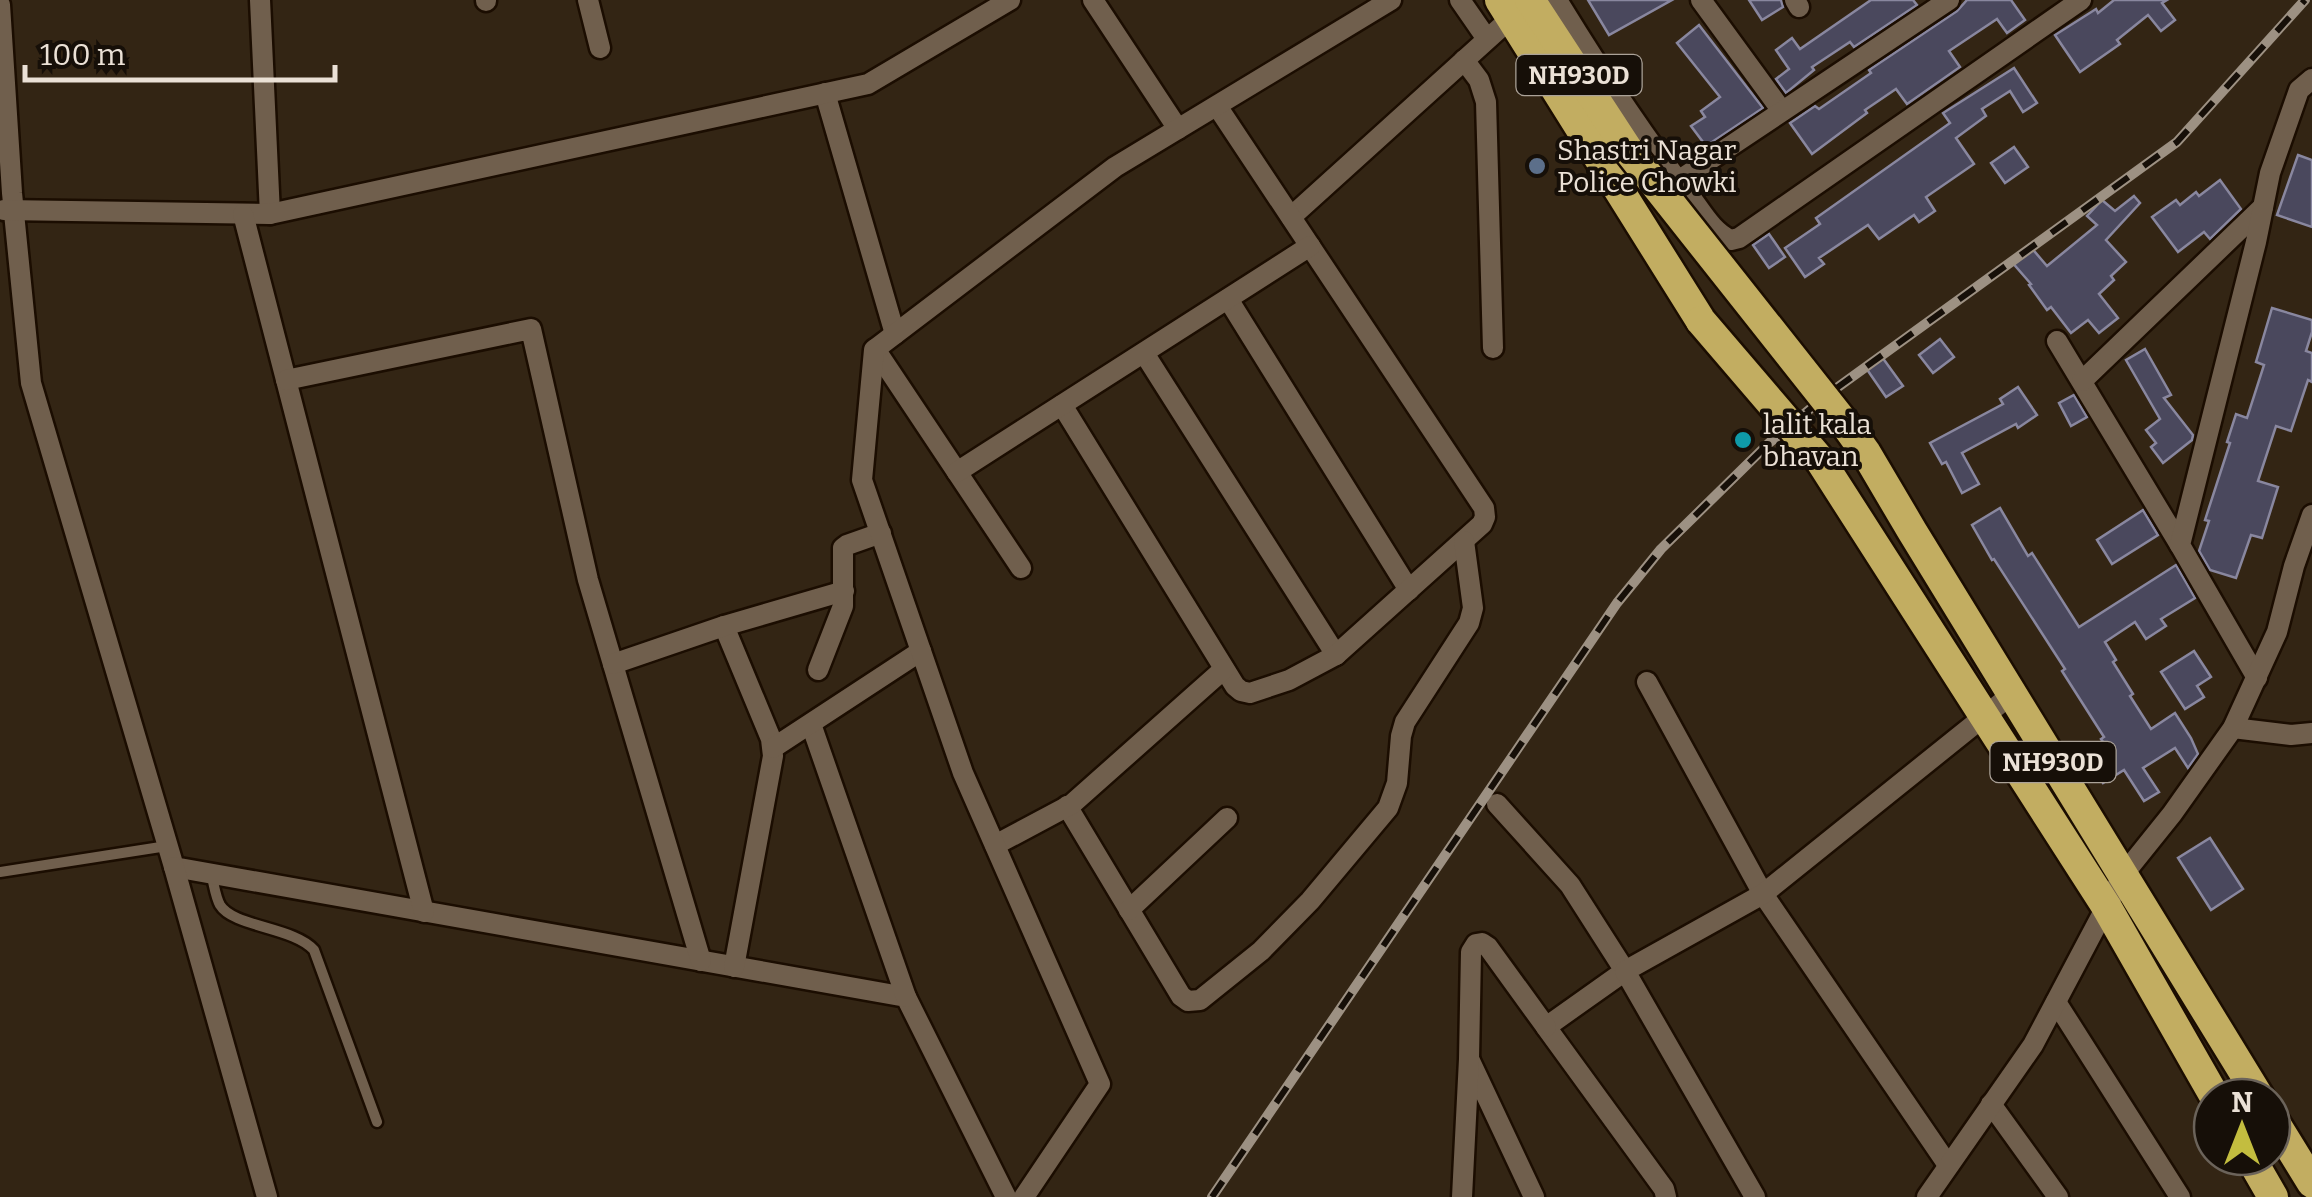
<svg xmlns="http://www.w3.org/2000/svg" width="2312" height="1197" font-family="Bitter,serif">
	<style>
		.building { fill: #4a485d; stroke: #89879f; stroke-width: 2.5 }
		.lines { fill: none; stroke-linecap: round; stroke-linejoin: round }
		.lane-casing { stroke: #1b0d01; stroke-width: 15 }
		.street-casing { stroke: #1b0d01; stroke-width: 25 }
		.highway-casing { stroke: #1b0d01; stroke-width: 35 }
		.lane { stroke: #705f4d; stroke-width: 10 }
		.street { stroke: #705f4d; stroke-width: 20 }
		.highway { stroke: #c2ad61; stroke-width: 30 }
		.rail-casing { stroke: #9d9183; stroke-width: 10 }
		.rail { stroke: #160f08; stroke-width: 6; stroke-dasharray: 19; stroke-linecap: butt }
		.highway-bridge-casing { stroke: #1b0d01; stroke-width: 35; stroke-linecap: butt }
		.highway-bridge { stroke: #c2ad61; stroke-width: 30 }
		.service-dot { fill: #5c6f8a; stroke: #160f08; stroke-width: 4 }
		.culture-dot { fill: #0f9aa8; stroke: #160f08; stroke-width: 4 }
		.labels { text-anchor: middle; stroke-width: 8; stroke-linejoin: round; paint-order: stroke }
		.shield { fill: #160f08; stroke: #aba298; stroke-width: 2.5 }
		.shield-label { font-size: 25px; font-weight: bold; fill: #ebe1d6 }
		.poi-label { font-size: 28px; fill: #ebe1d6; stroke: #160f08; text-anchor: start }
	</style>
	<rect width="100%" height="100%" fill="#332514"/>
	<g class="building">
		<polygon points="1588,0 1672,0 1609,35"/>
		<polygon points="1749,0 1781,0 1783,7 1762,20"/>
		<polygon points="1871,0 1913,0 1917,5 1854,47 1850,42 1812,67 1814,70 1786,93 1776,79 1789,69 1776,50 1792,38 1800,49"/>
		<polygon points="1967,0 2011,0 2025,20 2007,33 1997,19 1949,51 1960,67 1907,104 1896,89 1865,110 1867,113 1812,154 1790,123 1815,106 1819,109 1871,73 1869,70 1957,11"/>
		<polygon points="2114,0 2167,0 2162,3 2175,20 2161,31 2148,15 2117,40 2120,44 2080,72 2055,35 2096,9 2098,13"/>
		<polygon points="1699,25 1763,108 1706,146 1691,126 1705,117 1701,111 1720,97 1677,43"/>
		<polygon points="2014,68 2037,103 2023,112 2010,91 1982,109 1986,116 1956,138 1974,164 1926,197 1935,211 1919,222 1914,215 1879,239 1868,225 1819,258 1824,264 1805,277 1785,248 1820,224 1816,218 1950,123 1943,113"/>
		<polygon points="2014,147 2028,167 2005,183 1991,163"/>
		<polygon points="2298,155 2312,160 2312,227 2277,215"/>
		<polygon points="2220,180 2241,209 2210,239 2204,232 2178,252 2152,217 2176,200 2180,205 2196,192 2199,196"/>
		<polygon points="2134,196 2140,203 2106,240 2126,262 2111,276 2114,280 2099,294 2118,318 2099,333 2088,320 2071,333 2051,307 2047,310 2029,285 2031,284 2011,261 2029,245 2047,266 2097,225 2087,216 2102,200 2115,211"/>
		<polygon points="1769,234 1785,257 1769,268 1753,245"/>
		<polygon points="2272,308 2312,320 2312,332 2306,351 2312,353 2312,382 2308,380 2291,431 2276,426 2258,481 2278,487 2262,538 2251,535 2236,578 2210,570 2199,551 2209,521 2205,520 2230,443 2227,442 2236,414 2247,418 2264,365 2256,362"/>
		<polygon points="1940,339 1954,357 1933,373 1919,355"/>
		<polygon points="2145,349 2171,395 2164,398 2193,435 2192,440 2163,463 2151,447 2156,443 2146,430 2160,419 2126,360"/>
		<polygon points="1882,357 1903,386 1886,397 1866,368"/>
		<polygon points="2018,387 2037,415 2018,428 2016,424 1962,453 1979,484 1962,493 1946,462 1942,464 1930,443 2003,404 2000,399"/>
		<polygon points="2074,395 2087,417 2071,426 2059,403"/>
		<polygon points="2000,508 2028,556 2032,553 2079,627 2176,565 2195,598 2161,619 2166,626 2146,639 2135,622 2105,642 2116,660 2113,662 2133,694 2130,696 2151,729 2175,713 2191,738 2198,754 2188,768 2175,748 2143,768 2159,792 2144,801 2124,770 2103,783 2093,767 2112,755 2101,739 2104,737 2062,671 2065,669 1994,559 1992,560 1972,525"/>
		<polygon points="2143,510 2158,535 2112,564 2097,540"/>
		<polygon points="2194,651 2211,677 2197,686 2204,697 2185,709 2161,672"/>
		<polygon points="2210,838 2243,889 2211,910 2178,858"/>
	</g>
	<g class="lines">
		<g class="lane-casing">
			<g id="lane">
				<polyline points="0,872 167,846"/>
				<path d="M211,874c3,9 4,22 9,31 13,22 74,22 94,45l63,172"/>
			</g>
		</g>
		<g class="street-casing">
			<g id="street">
				<polyline points="260,0 270,214"/>
				<polyline points="486,0 486,1"/>
				<polyline points="588,0 600,48"/>
				<polyline points="1093,0 1178,129"/>
				<polyline points="1460,0 1487,39"/>
				<path d="M1557,0c41,67 84,133 132,195 12,15 23,37 42,45l8,-2 342,-238"/>
				<polyline points="1701,0 1782,111"/>
				<polyline points="1795,0 1799,7"/>
				<polyline points="0,5 12,193 31,383 174,867 906,997 1006,1197"/>
				<polyline points="1464,60 1479,80 1486,102 1493,348"/>
				<polyline points="825,93 895,334"/>
				<polyline points="1678,181 1949,0"/>
				<polyline points="4,210 270,214 868,84 1010,0"/>
				<polyline points="243,214 424,912"/>
				<polyline points="1291,217 1511,18"/>
				<polyline points="1228,299 1409,590"/>
				<polyline points="2057,341 2180,545"/>
				<polyline points="875,349 1021,568"/>
				<polyline points="1144,353 1336,655"/>
				<polyline points="286,380 531,329 588,580 701,961"/>
				<polyline points="2082,381 2263,207"/>
				<polyline points="1062,405 1235,686 1241,691 1250,693 1289,680 1336,655 1482,524 1485,517 1484,508 1217,106"/>
				<polyline points="957,472 1310,246"/>
				<polyline points="724,626 771,739 773,756 734,967"/>
				<polyline points="613,664 724,626 844,591"/>
				<polyline points="818,670 843,606 843,548 847,545 881,533"/>
				<polyline points="2257,678 2180,545 2256,242 2270,173 2299,90 2312,79"/>
				<polyline points="1647,682 1763,894 1948,1165"/>
				<polyline points="811,724 906,997"/>
				<polyline points="2233,728 2291,735 2312,733"/>
				<polyline points="773,748 921,651"/>
				<polyline points="1497,804 1570,885 1625,971 1546,1027 1664,1189 1666,1197"/>
				<polyline points="1067,806 1181,996 1188,1001 1200,1000 1261,951 1310,901 1388,808 1397,783 1401,736 1405,722 1469,623 1473,608 1464,541"/>
				<polyline points="995,845 1072,804 1224,669"/>
				<polyline points="174,867 267,1197"/>
				<polyline points="1129,910 1227,818"/>
				<polyline points="2056,1002 2180,1197"/>
				<polyline points="1470,1061 1534,1197"/>
				<polyline points="1991,1104 2058,1197"/>
				<polyline points="1024,1197 1100,1084 963,773 862,480 874,350 1115,167 1391,0"/>
				<polyline points="1462,1197 1469,1059 1471,952 1476,944 1482,943 1488,947 1546,1027"/>
				<polyline points="1755,1197 1625,971 1763,894 2012,694"/>
				<polyline points="1927,1197 2033,1045 2123,875 2172,814 2233,728 2277,632 2294,566 2312,515"/>
			</g>
		</g>
		<g class="highway-casing">
			<g id="highway">
				<polyline points="1500,0 1701,321"/>
				<polyline points="1530,0 1628,150"/>
				<polyline points="1848,428 1866,453 1912,531 2259,1097"/>
				<polyline points="1820,460 2106,906 2215,1097"/>
				<polyline points="2272,1118 2312,1183"/>
				<polyline points="2250,1157 2273,1197"/>
			</g>
		</g>
		<use href="#lane" class="lane"/>
		<use href="#street" class="street"/>
		<use href="#highway" class="highway"/>
		<g class="rail-casing">
			<polyline id="rail" points="1212,1197 1617,603 1661,549 1769,443 1827,395 2177,142 2305,0"/>
		</g>
		<use href="#rail" class="rail"/>
		<g class="highway-bridge-casing">
			<g id="highway-bridge">
				<polyline points="1628,150 1848,428"/>
				<polyline points="1701,321 1820,460"/>
			</g>
		</g>
		<use href="#highway-bridge" class="highway-bridge"/>
	</g>
	<circle class="service-dot" cx="1537" cy="166" r="10"/>
	<circle class="culture-dot" cx="1743" cy="440" r="10"/>
	<g class="labels">
		<g class="shield">
			<rect x="1516.5" y="55" width="125" height="40" rx="8"/>
			<rect x="1990.5" y="742" width="125" height="40" rx="8"/>
		</g>
		<g class="shield-label">
			<text x="1579" y="84">NH930D</text>
			<text x="2053" y="771">NH930D</text>
		</g>
		<g class="poi-label">
			<text x="1557" y="160">Shastri Nagar<tspan x="1557" dy="32">Police Chowki</tspan></text>
			<text x="1763" y="434">lalit kala<tspan x="1763" dy="32">bhavan</tspan></text>
		</g>
	</g>
	<g transform="translate(2242 1127)"><circle r="48" fill="#160f08" stroke="#6b635a" stroke-width="2.5"/>
	<path d="M0-8L18 38L0 25L-18 38Z" fill="#c3bd3f"/>
	<text y="-15" font-size="28" font-weight="bold" text-anchor="middle" fill="#ebe1d6">N</text>
	</g>
	<path d="M25 65v15h310v-15" fill="none" stroke="#ebe1d6" stroke-width="5"/>
	<text x="40" y="65" font-size="30" fill="#ebe1d6" stroke="#160f08" stroke-width="8" paint-order="stroke">100 m</text>
</svg>
